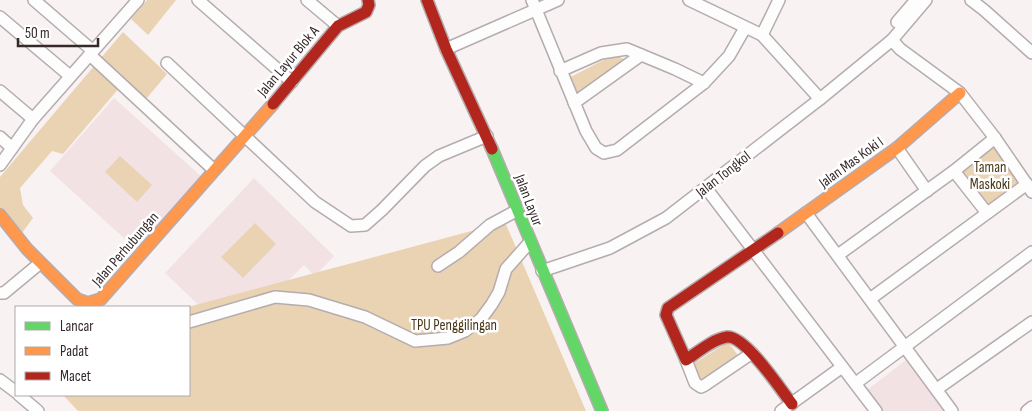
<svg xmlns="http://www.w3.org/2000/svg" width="1032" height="411" font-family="'Sofia Sans Condensed',sans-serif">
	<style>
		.built { fill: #f3e2e4 }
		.green { fill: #ead3b3 }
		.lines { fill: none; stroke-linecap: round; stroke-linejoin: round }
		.street-casing { stroke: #b5acad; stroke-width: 14 }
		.fast-casing { stroke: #b5acad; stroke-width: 14 }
		.slow-casing { stroke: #b5acad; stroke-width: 14 }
		.jam-casing { stroke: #b5acad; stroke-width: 14 }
		.street { stroke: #fefdfd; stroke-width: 11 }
		.fast { stroke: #63d668; stroke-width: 11 }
		.slow { stroke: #ff974d; stroke-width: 11 }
		.jam { stroke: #b3261e; stroke-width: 11 }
		.labels { text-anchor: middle; stroke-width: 5; stroke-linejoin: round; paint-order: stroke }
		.street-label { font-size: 15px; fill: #35292a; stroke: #fff }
		.park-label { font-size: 15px; fill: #483615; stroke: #fff }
	</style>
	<rect width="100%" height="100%" fill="#f9f2f3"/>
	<g class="built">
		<polygon points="114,98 203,178 136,249 50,171"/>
		<polygon points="254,178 334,256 315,276 304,265 273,296 209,315 165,273"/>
		<polygon points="906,360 944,411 883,411 867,390"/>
	</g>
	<g class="green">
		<polygon points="147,0 176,0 148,35 131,19"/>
		<polygon points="123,32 167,74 141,105 120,87 63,154 52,151 20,188 23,205 33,218 16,241 0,208 0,177"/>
		<polygon points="615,54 627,61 574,100 565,80"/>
		<polygon points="994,142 1023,184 988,210 958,171"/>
		<polygon points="120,156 152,185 137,202 105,172"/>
		<polygon points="505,222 586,411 78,411 63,395 189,395 188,307"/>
		<polygon points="255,223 276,244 243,278 221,257"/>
		<polygon points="728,342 740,358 701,383 693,364"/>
	</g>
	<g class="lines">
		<g class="street-casing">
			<g id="street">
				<polyline points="34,0 93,51"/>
				<polyline points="198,0 292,82"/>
				<polyline points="307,0 338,26"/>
				<polyline points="532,0 586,131 596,148 604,153 617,150 704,83 729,56 745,28"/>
				<polyline points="689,0 762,35 820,99"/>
				<polyline points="971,0 984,10 1032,53"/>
				<polyline points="0,17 70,76"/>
				<polyline points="897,22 916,0"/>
				<polyline points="762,35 779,0"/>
				<polyline points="892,40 900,49 960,93 995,138 1032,192"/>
				<polyline points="446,49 558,0"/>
				<polyline points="90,55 214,170"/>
				<polyline points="167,63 315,202 351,226 365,225 382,210 425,166 439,156 487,136"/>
				<polyline points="560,71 601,53 627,49 675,69 704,83"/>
				<polyline points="0,91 33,119"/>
				<polyline points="574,103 641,55"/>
				<polyline points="0,137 12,148"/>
				<polyline points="897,148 927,191"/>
				<polyline points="0,165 33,119 138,0"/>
				<polyline points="954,171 987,213"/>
				<polyline points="706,188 876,411"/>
				<polyline points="806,213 952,411"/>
				<polyline points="838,255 954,171 995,138"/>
				<polyline points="438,266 459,252 490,225 518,210"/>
				<polyline points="542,271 610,248 666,218 820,99 892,40 926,0"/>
				<polyline points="0,293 4,293 39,264"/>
				<polyline points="870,299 1027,184"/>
				<polyline points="189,322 275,297 309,300 365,317 415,341 448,338 465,331 481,319 492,304 499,292 506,269 530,242"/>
				<polyline points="686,360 695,383 701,387 705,385 752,353"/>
				<polyline points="0,380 16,392"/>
				<polyline points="856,383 1032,252"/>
				<polyline points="937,389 1032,322"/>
				<polyline points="19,395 38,411"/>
				<polyline points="781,411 842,367"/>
				<polyline points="1027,411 1032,407"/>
			</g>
		</g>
		<g class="fast-casing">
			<polyline id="fast" points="492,149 602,411"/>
		</g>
		<g class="slow-casing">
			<g id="slow">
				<polyline points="0,215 27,249 77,299 88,303 101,299 273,104"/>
				<polyline points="778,233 897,148 960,93"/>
			</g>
		</g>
		<g class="jam-casing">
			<g id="jam">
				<polyline points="427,0 446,49 492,149"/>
				<polyline points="273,104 338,26 366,12 369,5 368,0"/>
				<path d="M778,233l-110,75 -2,7 20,45c12,-8 27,-21 41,-23 18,-2 54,53 65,67"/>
			</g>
		</g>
		<use href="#street" class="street"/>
		<use href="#fast" class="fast"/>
		<use href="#slow" class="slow"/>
		<use href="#jam" class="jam"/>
	</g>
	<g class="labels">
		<g class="street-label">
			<text transform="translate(288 61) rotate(-50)" y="5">Jalan Layur Blok A</text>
			<text transform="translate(851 162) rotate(-36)" y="5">Jalan Mas Koki I</text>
			<text transform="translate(723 174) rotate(-38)" y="5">Jalan Tongkol</text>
			<text transform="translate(529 200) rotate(69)" y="5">Jalan Layur</text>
			<text transform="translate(125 249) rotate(-49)" y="5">Jalan Perhubungan</text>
		</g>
		<g class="park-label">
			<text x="990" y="172">Taman<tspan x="990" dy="17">Maskoki</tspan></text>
			<text x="454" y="330">TPU Penggilingan</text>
		</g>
	</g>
	<rect x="15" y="306" width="175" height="90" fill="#ffffff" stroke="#aea9aa"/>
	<rect x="25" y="322" width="25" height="8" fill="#63d668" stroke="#aea9aa"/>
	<text x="60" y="331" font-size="15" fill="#35292a">Lancar</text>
	<rect x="25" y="347" width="25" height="8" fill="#ff974d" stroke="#aea9aa"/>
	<text x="60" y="356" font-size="15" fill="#35292a">Padat</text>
	<rect x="25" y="372" width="25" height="8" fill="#b3261e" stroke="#aea9aa"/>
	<text x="60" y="381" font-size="15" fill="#35292a">Macet</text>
	<path d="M18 38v8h80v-8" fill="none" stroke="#35292a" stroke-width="2.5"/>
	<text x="25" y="38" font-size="15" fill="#35292a" stroke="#ffffff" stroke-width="4" paint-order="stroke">50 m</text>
</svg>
